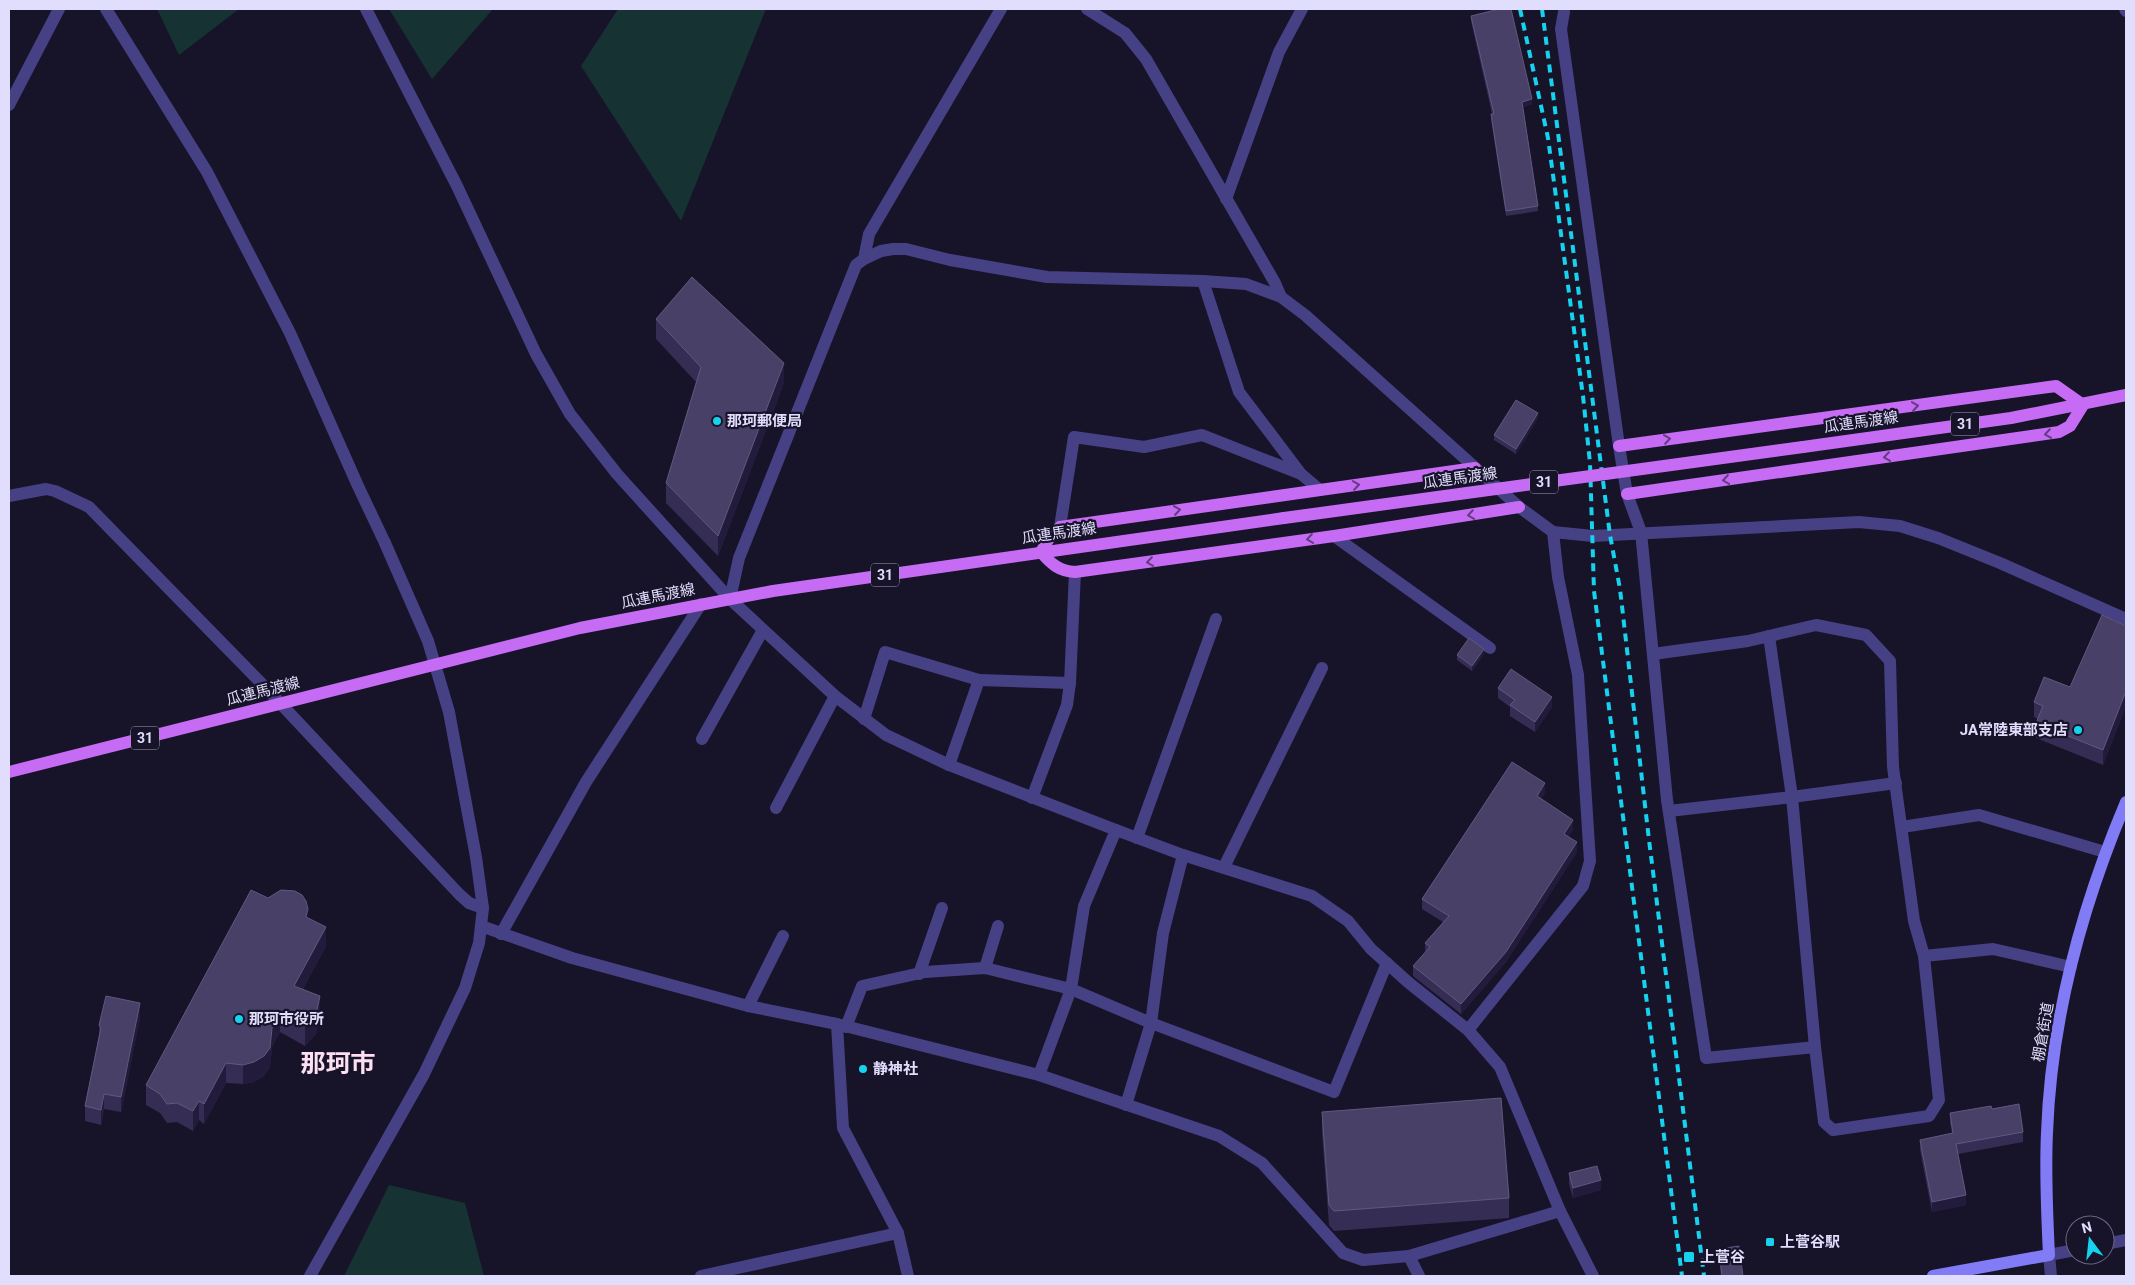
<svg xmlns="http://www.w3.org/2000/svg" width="2135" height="1285" font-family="Roboto,'Noto Sans JP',sans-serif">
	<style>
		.green { fill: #163232 }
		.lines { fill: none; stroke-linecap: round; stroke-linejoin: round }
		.minor { stroke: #464184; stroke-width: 12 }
		.tertiary { stroke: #464184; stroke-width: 12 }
		.secondary { stroke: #827bf6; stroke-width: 12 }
		.primary { stroke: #c66cf4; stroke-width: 12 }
		.rail { stroke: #17d2ee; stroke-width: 4; stroke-dasharray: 8 6; stroke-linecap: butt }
		.primary-bridge { stroke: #c66cf4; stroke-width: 12 }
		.wall { fill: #362d55 }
		.shaded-wall { fill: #221b3c }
		.building { fill: #484067; stroke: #60597e }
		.oneway { stroke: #663b84 }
		.poi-dot { fill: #17d2ee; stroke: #171329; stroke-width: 2 }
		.labels { text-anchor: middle; stroke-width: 4.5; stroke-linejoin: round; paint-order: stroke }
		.shield { fill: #171329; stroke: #a4a0bd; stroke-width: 1 }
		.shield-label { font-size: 14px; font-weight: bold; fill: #e1ddfd }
		.poi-label { font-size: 15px; font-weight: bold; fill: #e1ddfd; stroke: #171329; text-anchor: start }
		.street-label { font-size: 15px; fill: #e1ddfd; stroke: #171329 }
		.town-label { font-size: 25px; font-weight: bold; fill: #fddff1; stroke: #171329 }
	</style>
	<rect width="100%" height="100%" fill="#171329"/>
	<g class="green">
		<polygon points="157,9 239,9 179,55"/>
		<polygon points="389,9 493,9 432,79"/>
		<polygon points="618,9 766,9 681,221 581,66"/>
		<polygon points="389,1185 465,1203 484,1276 344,1276"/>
	</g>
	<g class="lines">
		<g class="minor">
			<polyline points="106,9 207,172 290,333 358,486 385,543"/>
			<polyline points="1001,9 869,234 864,259 856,265 848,285 739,558 730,599 835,696 886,735 949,765 1116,830 1183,855 1312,896 1348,921 1371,949 1409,983 1468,1030 1500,1067 1560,1211 1593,1276"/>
			<polyline points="1087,9 1125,33 1146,59 1275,283 1281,297"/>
			<polyline points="1564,12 1561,29 1619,446 1627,494 1641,532 1667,800 1706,1058 1815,1047 1824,1122 1833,1130 1929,1116 1939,1100 1924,956 1993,949 2071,967"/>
			<polyline points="9,105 59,9"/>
			<polyline points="1226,199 1279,52 1302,9"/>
			<polyline points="1301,474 1320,490"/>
			<polyline points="9,496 46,489 55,491 89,507 266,688 459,894 469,903 483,908"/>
			<polyline points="1060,527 1074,437 1144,447 1202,435 1301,474 1239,392 1203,281"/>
			<polyline points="1334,536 1490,648"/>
			<polyline points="1653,654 1748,641 1816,625 1866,635 1890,661 1893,767 1914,921 1924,956"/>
			<polyline points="979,680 1070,683"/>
			<polyline points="864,719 885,652 979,680 949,765"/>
			<polyline points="702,739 763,630"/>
			<polyline points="1032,798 1067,705 1070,683 1075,572"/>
			<polyline points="776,808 835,696"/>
			<polyline points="1669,811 1792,797 1769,636"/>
			<polyline points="1902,827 1979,815 2105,852"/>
			<polyline points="1116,830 1084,906 1071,989 1151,1023 1334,1092 1387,963"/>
			<polyline points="1137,838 1216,619"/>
			<polyline points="1224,867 1322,668"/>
			<polyline points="481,926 572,958 748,1006 837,1024 1039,1075 1219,1136 1262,1163 1343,1253 1363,1260 1409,1256 1560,1211"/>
			<polyline points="985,968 998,926"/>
			<polyline points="919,974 942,908"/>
			<polyline points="748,1006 783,936"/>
			<polyline points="837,1024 843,1128 898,1233 908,1276"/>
			<polyline points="846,1027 862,986 925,972 985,968 1071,989 1039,1075"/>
			<polyline points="1468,1030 1583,886 1590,861 1578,675 1558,577 1553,532 1593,536 1859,522 1900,526 1938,538 2000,563 2126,619"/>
			<polyline points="1815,1047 1792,797 1896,783"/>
			<polyline points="1126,1105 1151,1023 1163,933 1183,855"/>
			<polyline points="1409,1256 1419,1276"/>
			<polyline points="701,1276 898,1233"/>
		</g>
		<g class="tertiary">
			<polyline points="366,9 457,186 536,354 570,414 617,474 730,599"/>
			<polyline points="2125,9 2126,11"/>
			<polyline points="864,259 881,251 893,249 906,249 950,260 1047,277 1203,281 1246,284 1281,297 1305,315 1519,507 1553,532"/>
			<polyline points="501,934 586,782 701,604"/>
			<polyline points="2105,1244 2126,1240"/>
			<polyline points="310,1276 424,1074 465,988 479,943 483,908 476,857 449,712 428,641 385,543"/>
			<polyline points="2051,1276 2049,1255 2075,1250"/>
		</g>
		<path class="secondary" d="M1933,1276l116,-21c-2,-41 -4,-81 -2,-122 4,-114 35,-227 79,-331"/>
		<g class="primary">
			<polyline points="1619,446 2056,386 2083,405 2070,426 2059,432 1627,494"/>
			<polyline points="1803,447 2011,418 2126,395"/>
			<path d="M1041,552c10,12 18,19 34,20l259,-36 185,-29"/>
			<polyline points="1041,552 1048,540 1060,527 1475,468"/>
			<polyline points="9,772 580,628 773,591 1284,518"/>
		</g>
		<g class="rail">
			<polyline points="1520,9 1548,138 1583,396 1590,463 1594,591 1682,1276"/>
			<polyline points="1542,9 1610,535 1620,589 1649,840 1704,1276"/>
		</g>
		<polyline class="primary-bridge" points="1284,518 1803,447"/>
	</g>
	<g class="wall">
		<polygon points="1471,16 1532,104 1523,107 1538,206 1538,211 1506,216 1491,119 1491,114 1492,114 1471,21"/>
		<polygon points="656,319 784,383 718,556 666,503 666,483 696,382 656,339"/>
		<polygon points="1538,418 1516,454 1494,440 1494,435"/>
		<polygon points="2126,626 2126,706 2103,765 2036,738 2036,723 2038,719 2034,717 2034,702 2070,687"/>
		<polygon points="1484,654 1472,671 1457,660 1457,655"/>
		<polygon points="1498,688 1552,707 1535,732 1510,716 1510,707 1498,698"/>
		<polygon points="1545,793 1541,799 1573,830 1568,837 1577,852 1506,962 1461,1014 1413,976 1413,966 1425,953 1425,943 1443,922 1422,909 1422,899"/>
		<polygon points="308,918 326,946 303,989 320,1016 316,1034 305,1046 280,1032 272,1047 270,1067 264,1076 254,1082 243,1084 226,1083 204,1124 199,1120 193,1131 177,1122 167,1123 160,1113 146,1105 146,1085"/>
		<polygon points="140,1018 121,1112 104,1109 101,1125 85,1121 85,1106 99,1034 99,1025"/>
		<polygon points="1992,1109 2023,1132 2023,1142 1958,1154 1966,1205 1932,1212 1920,1150 1920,1140 1952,1133 1950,1123 1950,1113"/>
		<polygon points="1322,1112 1509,1198 1509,1218 1334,1231 1329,1225 1322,1133"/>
		<polygon points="1569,1173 1601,1190 1573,1198 1569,1184"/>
		<polygon points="1719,1249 1743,1276 1721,1276 1719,1259"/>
	</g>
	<g class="shaded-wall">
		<polygon points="1532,99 1532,104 1522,107 1522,102"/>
		<polygon points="784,363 784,383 718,556 718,536"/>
		<polygon points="1538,413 1538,418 1516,454 1516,449"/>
		<polygon points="1484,649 1484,654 1472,671 1472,666"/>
		<polygon points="2126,691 2126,706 2103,765 2103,750"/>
		<polygon points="1552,697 1552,707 1535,732 1535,722"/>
		<polygon points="1545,783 1545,793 1537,806 1537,796"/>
		<polygon points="1573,820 1573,830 1564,844 1564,834"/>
		<polygon points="1577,842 1577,852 1506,962 1461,1014 1461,1004"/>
		<polygon points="326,927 326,946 294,1005 294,986"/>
		<polygon points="320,996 320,1016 316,1034 305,1046 305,1026"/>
		<polygon points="140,1003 140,1018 121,1112 121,1097"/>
		<polygon points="280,1012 280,1032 272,1047 270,1067 264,1076 254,1082 243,1084 243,1065"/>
		<polygon points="226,1063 226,1083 204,1124 204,1104"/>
		<polygon points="104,1094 104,1109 101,1125 101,1110"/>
		<polygon points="199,1101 199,1120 193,1131 193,1111"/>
		<polygon points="1601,1180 1601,1190 1573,1198 1573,1188"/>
		<polygon points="1966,1195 1966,1205 1932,1212 1932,1202"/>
	</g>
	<g class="building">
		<polygon points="1499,9 1511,9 1532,99 1522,102 1538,206 1506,211 1491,114 1494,114 1471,16"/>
		<polygon points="692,277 784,363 718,536 666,483 701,367 656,319"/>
		<polygon points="1516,400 1538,413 1516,449 1494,435"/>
		<polygon points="2102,615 2126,626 2126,691 2103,750 2036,723 2043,706 2034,702 2044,677 2070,687"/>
		<polygon points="1469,638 1484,649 1472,666 1457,655"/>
		<polygon points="1511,669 1552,697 1535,722 1510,705 1515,700 1498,688"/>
		<polygon points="1512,762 1545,783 1537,796 1573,820 1564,834 1577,842 1506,952 1461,1004 1413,966 1430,947 1425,943 1449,916 1422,899"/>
		<polygon points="251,890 268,898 281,890 295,891 302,895 306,901 308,909 306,917 326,927 294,986 320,996 316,1014 305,1026 280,1012 272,1028 270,1048 264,1056 254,1062 243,1065 226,1063 204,1104 199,1101 193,1111 177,1103 167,1104 160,1094 146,1085"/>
		<polygon points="106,996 140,1003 121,1097 104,1094 101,1110 85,1106 101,1028 99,1025"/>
		<polygon points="1501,1098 1509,1198 1334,1211 1329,1205 1322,1112"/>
		<polygon points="2019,1104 2023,1132 1956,1144 1966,1195 1932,1202 1920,1140 1953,1133 1950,1113 1991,1106 1992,1109"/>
		<polygon points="1597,1166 1601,1180 1573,1188 1569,1173"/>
		<polygon points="1739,1246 1743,1276 1722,1276 1719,1249"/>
	</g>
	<defs><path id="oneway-chevron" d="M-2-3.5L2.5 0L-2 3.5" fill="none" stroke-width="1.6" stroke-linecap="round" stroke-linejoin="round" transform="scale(1.25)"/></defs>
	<g class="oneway">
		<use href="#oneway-chevron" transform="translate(1915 406) rotate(-8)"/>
		<use href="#oneway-chevron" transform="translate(2048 434) rotate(172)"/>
		<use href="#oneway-chevron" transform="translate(1667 439) rotate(-8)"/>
		<use href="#oneway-chevron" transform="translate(1887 457) rotate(172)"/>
		<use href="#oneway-chevron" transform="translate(1726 480) rotate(172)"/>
		<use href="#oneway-chevron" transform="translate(1356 485) rotate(-8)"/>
		<use href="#oneway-chevron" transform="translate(1177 510) rotate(-8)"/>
		<use href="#oneway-chevron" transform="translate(1471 515) rotate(171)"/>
		<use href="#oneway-chevron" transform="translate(1310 539) rotate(172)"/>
		<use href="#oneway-chevron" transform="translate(1150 562) rotate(172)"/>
	</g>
	<g class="poi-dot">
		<circle cx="717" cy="421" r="5"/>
		<circle cx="2078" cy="730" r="5"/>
		<circle cx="239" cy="1019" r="5"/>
		<circle cx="863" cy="1069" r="5"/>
		<rect x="1765" y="1237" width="10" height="10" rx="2.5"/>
		<rect x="1683" y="1251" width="12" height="12" rx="2.5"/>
	</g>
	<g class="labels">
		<g class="shield">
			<rect x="1951" y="412.5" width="28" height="23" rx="4"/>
			<rect x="1530" y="470.5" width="28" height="23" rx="4"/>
			<rect x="871" y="563.5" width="28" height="23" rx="4"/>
			<rect x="131" y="726.5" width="28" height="23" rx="4"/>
		</g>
		<g class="shield-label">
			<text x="1965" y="429">31</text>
			<text x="1544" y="487">31</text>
			<text x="885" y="580">31</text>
			<text x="145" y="743">31</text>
		</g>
		<g class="poi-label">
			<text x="727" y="426">那珂郵便局</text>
			<text x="2068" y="735" text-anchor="end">JA常陸東部支店</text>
			<text x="249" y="1024">那珂市役所</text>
			<text x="873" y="1074">静神社</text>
			<text x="1780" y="1247">上菅谷駅</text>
			<text x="1700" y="1262">上菅谷</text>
		</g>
		<g class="street-label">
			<text transform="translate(1861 422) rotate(-8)" y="5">瓜連馬渡線</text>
			<text transform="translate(1460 478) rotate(-8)" y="5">瓜連馬渡線</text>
			<text transform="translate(1059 533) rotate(-8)" y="5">瓜連馬渡線</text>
			<text transform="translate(658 596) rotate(-11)" y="5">瓜連馬渡線</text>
			<text transform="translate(263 691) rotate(-14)" y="5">瓜連馬渡線</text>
			<text transform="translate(2043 1032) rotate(-80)" y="5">棚倉街道</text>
		</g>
		<g class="town-label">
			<text x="338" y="1072">那珂市</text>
		</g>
	</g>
	<rect width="2135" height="1285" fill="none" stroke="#e1ddfd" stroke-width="20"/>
	<g transform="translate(2090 1240) rotate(345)"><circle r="24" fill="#171329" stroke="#68647e"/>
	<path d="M0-4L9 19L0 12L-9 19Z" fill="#17d2ee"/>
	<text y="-8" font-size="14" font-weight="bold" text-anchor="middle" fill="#e1ddfd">N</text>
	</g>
</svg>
